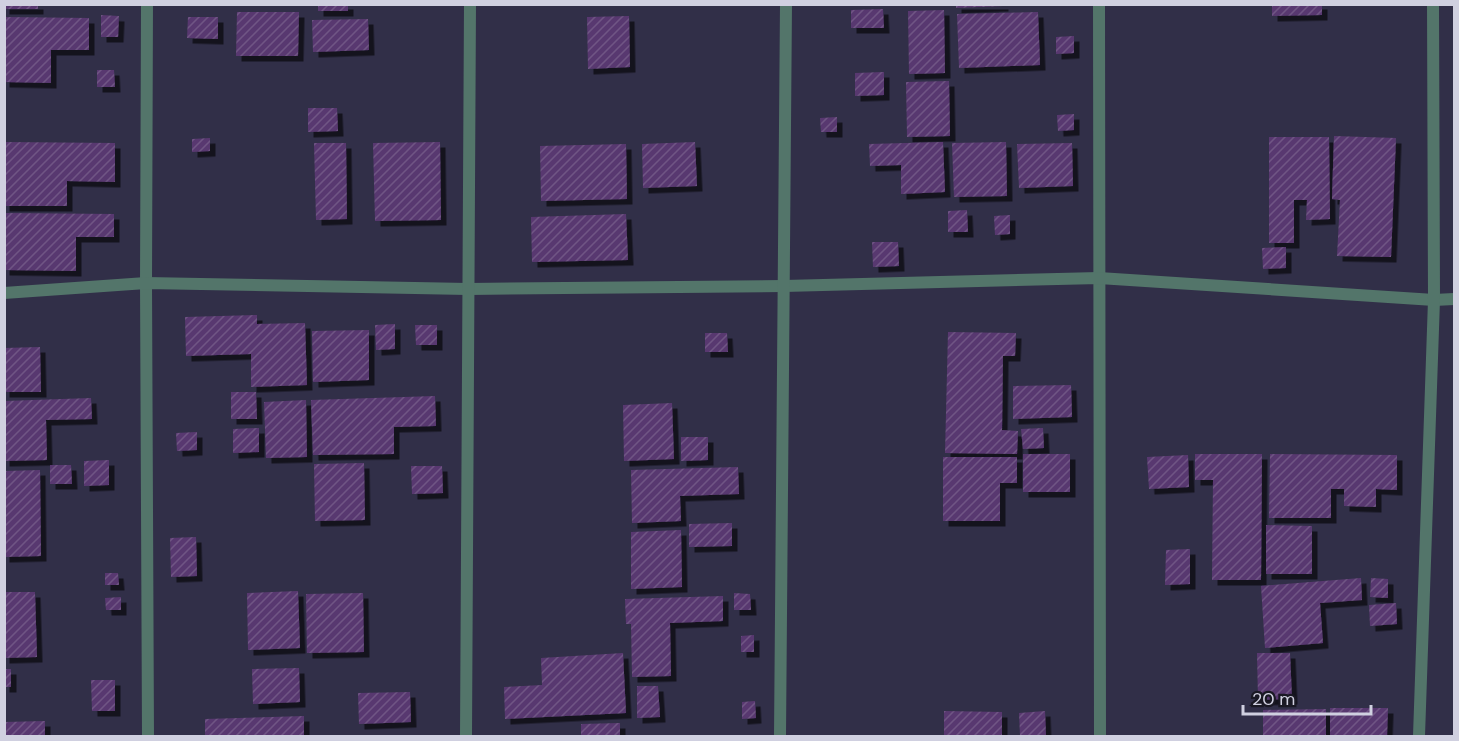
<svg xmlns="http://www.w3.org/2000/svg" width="1459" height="741" font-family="'DM Sans',sans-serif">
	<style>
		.building { fill: url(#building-hatch); filter: url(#shadow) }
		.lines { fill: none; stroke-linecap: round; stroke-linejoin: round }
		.street { stroke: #53756a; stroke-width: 12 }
	</style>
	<defs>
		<pattern id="building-hatch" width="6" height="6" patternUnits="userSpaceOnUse" patternTransform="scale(1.5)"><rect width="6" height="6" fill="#593970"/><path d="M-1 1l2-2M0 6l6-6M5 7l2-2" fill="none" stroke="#705584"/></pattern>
		<filter id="shadow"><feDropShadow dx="5.5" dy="5.5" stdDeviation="0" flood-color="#0009"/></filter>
	</defs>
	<rect width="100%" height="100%" fill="#312f48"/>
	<g class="building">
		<rect x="4" y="4" width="34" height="5"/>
		<rect x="318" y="4" width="30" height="7"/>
		<polygon points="956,4 1003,4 1003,6 956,8"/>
		<polygon points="1272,4 1322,4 1322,15 1272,16"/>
		<polygon points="883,9 884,28 851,28 851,10"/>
		<polygon points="944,10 945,73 909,74 908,11"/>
		<polygon points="237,12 299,12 298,56 236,56"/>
		<polygon points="1038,12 1040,65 959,68 957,14"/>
		<polygon points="101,15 119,16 118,37 101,37"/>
		<polygon points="629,16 630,67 588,69 587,17"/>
		<polygon points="4,17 89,18 89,50 51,50 51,83 4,82"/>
		<polygon points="188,17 218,17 218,39 187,38"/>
		<polygon points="368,19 369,50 313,52 312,20"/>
		<polygon points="1074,36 1074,53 1056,54 1056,37"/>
		<polygon points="97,70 114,70 115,87 97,87"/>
		<polygon points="884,72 884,95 855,96 855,73"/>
		<polygon points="949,81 950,136 907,137 906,82"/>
		<polygon points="308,108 337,108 338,131 308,132"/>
		<polygon points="1074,114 1074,130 1058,131 1057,115"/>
		<polygon points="837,117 837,132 821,132 820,118"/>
		<polygon points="1334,136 1396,138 1391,257 1337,256 1340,200 1332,199"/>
		<polygon points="1269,137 1329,137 1330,219 1306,220 1307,200 1294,200 1294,243 1269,243"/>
		<polygon points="210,138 210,151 192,152 192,139"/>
		<polygon points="4,142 115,143 115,182 67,181 67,206 4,206"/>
		<polygon points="440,142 441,220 375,221 373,143"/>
		<polygon points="695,142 697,186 643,188 642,144"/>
		<polygon points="943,142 945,192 901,194 901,165 870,166 869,144"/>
		<polygon points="1006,142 1007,196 954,197 952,143"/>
		<polygon points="314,143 346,143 347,219 316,220"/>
		<polygon points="1072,143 1073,186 1019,188 1017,144"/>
		<polygon points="626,144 627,199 541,201 540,146"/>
		<polygon points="967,210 968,232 948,232 948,211"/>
		<polygon points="4,213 114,214 114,237 76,237 76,271 4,270"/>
		<polygon points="626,214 628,260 532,262 531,217"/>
		<polygon points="1010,215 1010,234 995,235 994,216"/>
		<polygon points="872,242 898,242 899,266 873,267"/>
		<polygon points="1286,247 1286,268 1263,269 1262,248"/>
		<polygon points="257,315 257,324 305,323 307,385 251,387 251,354 186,356 185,317"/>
		<polygon points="395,324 395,349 376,350 375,325"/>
		<polygon points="415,325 437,325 437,345 416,345"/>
		<polygon points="369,330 369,380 313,382 312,331"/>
		<polygon points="948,332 1016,333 1015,356 1003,356 1002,430 1018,431 1017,454 945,453"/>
		<polygon points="705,333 727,333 728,352 705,352"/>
		<polygon points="40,347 41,392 4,392 4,348"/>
		<polygon points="1071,385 1072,417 1013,419 1013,386"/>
		<polygon points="231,392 256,392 257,419 231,419"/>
		<polygon points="435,396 436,426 394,427 394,454 313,455 311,400"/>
		<polygon points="91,398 92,419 46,420 47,460 4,461 4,401"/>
		<polygon points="306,400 307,457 266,458 264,402"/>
		<polygon points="672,403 674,459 624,461 623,405"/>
		<polygon points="259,428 259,452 233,453 233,429"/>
		<polygon points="1043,428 1044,448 1023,449 1021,429"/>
		<polygon points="197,432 197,450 177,451 176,433"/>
		<polygon points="681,437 708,437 708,460 681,461"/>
		<rect x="1023" y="454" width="47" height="38"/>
		<polygon points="1195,454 1262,454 1261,580 1212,580 1213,480 1195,480"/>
		<polygon points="1270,454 1397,455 1397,490 1376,489 1376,507 1344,506 1344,489 1331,489 1331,518 1269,518"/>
		<polygon points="1188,455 1189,487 1149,489 1147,457"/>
		<polygon points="943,457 1017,457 1017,483 1000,483 1000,521 943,521"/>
		<polygon points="109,460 109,485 84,486 84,461"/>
		<polygon points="364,463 365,520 315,521 314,464"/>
		<polygon points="50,465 71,465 72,484 50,484"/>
		<polygon points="411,466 442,466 443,493 412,494"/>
		<polygon points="738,467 739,494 680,496 681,521 632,523 631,470"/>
		<polygon points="40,470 41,556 4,557 4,471"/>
		<polygon points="732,523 732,546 689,547 689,524"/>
		<polygon points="1266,525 1312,526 1312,574 1266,574"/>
		<polygon points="681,530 682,587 631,589 631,532"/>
		<polygon points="196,537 197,576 171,577 170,538"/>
		<polygon points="1190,549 1190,584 1165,585 1166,550"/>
		<polygon points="105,573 118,573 119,585 105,585"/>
		<polygon points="1361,578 1362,600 1320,603 1323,643 1265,648 1261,586"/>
		<polygon points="1371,578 1388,579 1388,598 1370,597"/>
		<polygon points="298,591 300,648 248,650 247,593"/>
		<polygon points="4,592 35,592 37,657 4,658"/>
		<polygon points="363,593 364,652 307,653 306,594"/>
		<polygon points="734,593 750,594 751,610 734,610"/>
		<polygon points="723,596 723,621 670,623 671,676 632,677 631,624 626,624 625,599"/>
		<polygon points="121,597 121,610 106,610 105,598"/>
		<polygon points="1396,603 1397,624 1370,626 1369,605"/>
		<polygon points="754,635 754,652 741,652 741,636"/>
		<polygon points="623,653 626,713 505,719 504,687 542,685 541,658"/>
		<polygon points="1257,653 1290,653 1292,699 1258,700"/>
		<polygon points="299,668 300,702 253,704 252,669"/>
		<rect x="4" y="669" width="7" height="18"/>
		<polygon points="91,680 115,680 115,711 92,711"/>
		<polygon points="637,686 658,686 660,717 637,718"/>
		<polygon points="410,692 411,722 359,724 358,693"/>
		<polygon points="755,701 756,718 742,719 742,702"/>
		<polygon points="1330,708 1388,708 1387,736 1330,736"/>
		<polygon points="1326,709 1326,736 1263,736 1263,710"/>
		<polygon points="944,711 1002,712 1002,736 944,736"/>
		<polygon points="1045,711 1046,736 1020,736 1019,713"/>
		<polygon points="304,716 304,736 205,736 205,719"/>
		<polygon points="45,721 45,736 4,736 4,722"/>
		<polygon points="620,723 620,736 581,736 581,724"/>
	</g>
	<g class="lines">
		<g class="street">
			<polyline points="147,4 146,283 148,736"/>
			<polyline points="1099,4 1100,736"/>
			<polyline points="4,293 146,283 468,289 784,286 1099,278 1434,300 1454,299"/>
			<polyline points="466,736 470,4"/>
			<polyline points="780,736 786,4"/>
			<polyline points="1419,736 1434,300 1433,4"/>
		</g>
	</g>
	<rect width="1459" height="741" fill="none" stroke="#d0d0e0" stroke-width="12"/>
	<path d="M1243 705v9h128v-9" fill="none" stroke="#d0d0e0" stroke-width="3"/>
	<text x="1252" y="705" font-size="18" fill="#d0d0e0" stroke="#1a1924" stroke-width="4.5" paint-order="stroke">20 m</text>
</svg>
